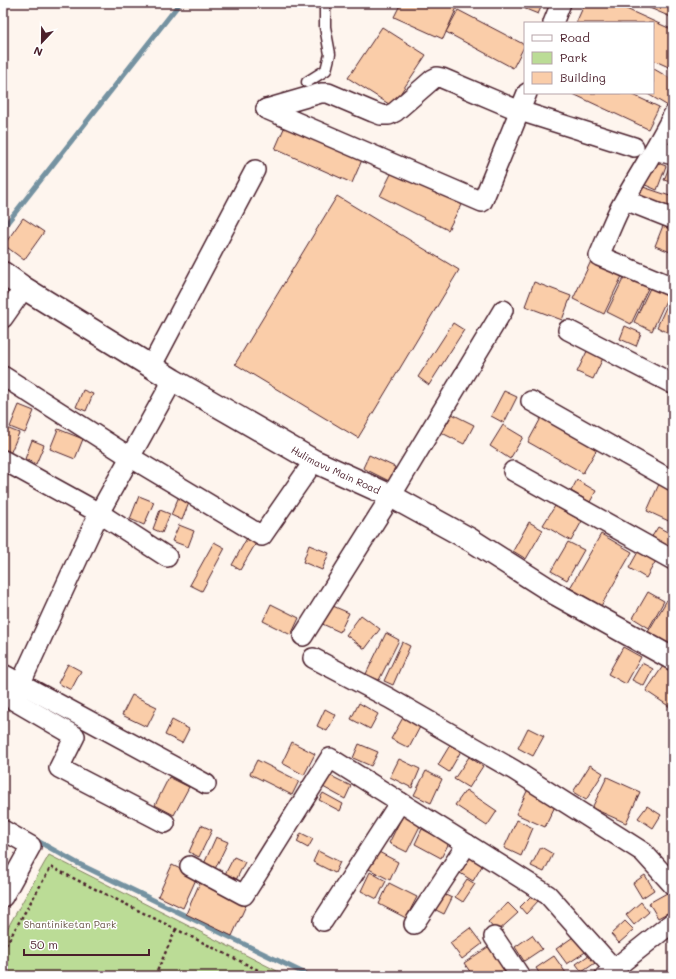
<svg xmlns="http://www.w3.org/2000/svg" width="676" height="979" font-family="Mali,sans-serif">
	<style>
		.green { fill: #bbdc96; stroke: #827e60 }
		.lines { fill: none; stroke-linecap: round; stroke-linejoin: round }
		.stream { stroke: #7492a1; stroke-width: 5 }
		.building { fill: #facda9; stroke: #4a1f2b }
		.service-casing { stroke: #4a1f2b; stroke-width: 13 }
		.minor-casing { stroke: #4a1f2b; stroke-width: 22 }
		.tertiary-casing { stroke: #4a1f2b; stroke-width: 25 }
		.path { stroke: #4a1f2b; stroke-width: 2.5; stroke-dasharray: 3 3; stroke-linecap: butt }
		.service { stroke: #fff; stroke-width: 10 }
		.minor { stroke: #fff; stroke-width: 19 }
		.tertiary { stroke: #fff; stroke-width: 22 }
		.labels { text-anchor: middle; stroke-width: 3; stroke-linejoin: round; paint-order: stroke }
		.street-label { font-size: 10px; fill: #4a1f2b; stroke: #fff }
		.park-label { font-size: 10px; fill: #6c584b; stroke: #fff }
	</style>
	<rect width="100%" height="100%" fill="#fef5ee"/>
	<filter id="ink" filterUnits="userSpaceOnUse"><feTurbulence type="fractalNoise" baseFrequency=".025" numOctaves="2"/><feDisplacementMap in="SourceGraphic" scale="8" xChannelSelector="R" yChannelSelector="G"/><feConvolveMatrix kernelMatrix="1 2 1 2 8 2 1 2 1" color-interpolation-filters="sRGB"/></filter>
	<g filter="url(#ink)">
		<polygon class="green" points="49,855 287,976 3,976 3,936"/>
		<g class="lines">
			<g class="stream">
				<polyline points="3,228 180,3"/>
				<polyline points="34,839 77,863 310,976"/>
			</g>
		</g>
		<g class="building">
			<polygon points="401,3 453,3 458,5 443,39 394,17"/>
			<polygon points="511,3 543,3 538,14"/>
			<polygon points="585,3 613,3 673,30 673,69 653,60 653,23 576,23"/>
			<polygon points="638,3 673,3 673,18"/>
			<polygon points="458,10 525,45 513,68 446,32"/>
			<polygon points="382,27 426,55 392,106 348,78"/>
			<polygon points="654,69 673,80 673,96 668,106 646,93 653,93 653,70"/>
			<polygon points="571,93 629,93 659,107 648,129"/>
			<polygon points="288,119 365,153 352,183 275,149"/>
			<polygon points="673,157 673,183 664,180"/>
			<polygon points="652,161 666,166 657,190 643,184"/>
			<polygon points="394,168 462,203 448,230 380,196"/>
			<polygon points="643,187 673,197 673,213 638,201"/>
			<polygon points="337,196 459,270 358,438 235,364"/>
			<polygon points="23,218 44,232 24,260 4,245"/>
			<polygon points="664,223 673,226 673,253 655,246"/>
			<polygon points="591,261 622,276 604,314 573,299"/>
			<polygon points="626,273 650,284 631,324 607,312"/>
			<polygon points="534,282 571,296 562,320 525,306"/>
			<polygon points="650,288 668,296 652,331 634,322"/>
			<polygon points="672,294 673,294 673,335 657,327"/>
			<polygon points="453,323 464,330 429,385 418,377"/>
			<polygon points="625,326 641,333 636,346 620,339"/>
			<polygon points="589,347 605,354 593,379 577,372"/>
			<polygon points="83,390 93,394 86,411 76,407"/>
			<polygon points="504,391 517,397 504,423 491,416"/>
			<polygon points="19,405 34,411 25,433 10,427"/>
			<polygon points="452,414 474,425 464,444 442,433"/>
			<polygon points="541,418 597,449 583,473 528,442"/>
			<polygon points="503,425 523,437 510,459 490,446"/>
			<polygon points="4,427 19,433 10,454 3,451 3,429"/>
			<polygon points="58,429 83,439 75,459 50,449"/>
			<polygon points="32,440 44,445 36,464 25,459"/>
			<polygon points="369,455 395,467 389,481 363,468"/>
			<polygon points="577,480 596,491 590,502 571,491"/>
			<polygon points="659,484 673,491 673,523 647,511"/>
			<polygon points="180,494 191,498 182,520 171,515"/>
			<polygon points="139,496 154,502 144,525 130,519"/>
			<polygon points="555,506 582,521 571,541 543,525"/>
			<polygon points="160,510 170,514 162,533 153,529"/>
			<polygon points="529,522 543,530 526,559 513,551"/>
			<polygon points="179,525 194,531 188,547 172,541"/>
			<polygon points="658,527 673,535 673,548 672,549 651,538"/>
			<polygon points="601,534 632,552 601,606 570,588"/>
			<polygon points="247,538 256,543 240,570 232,565"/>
			<polygon points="214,542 225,548 202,591 190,585"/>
			<polygon points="568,542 584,550 567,580 551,571"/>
			<polygon points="309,545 329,553 322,570 303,562"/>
			<polygon points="639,550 657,559 646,578 629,568"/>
			<polygon points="648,592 664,601 649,628 633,618"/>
			<polygon points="667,600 673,603 673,646 648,632"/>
			<polygon points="326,603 349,613 340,632 318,622"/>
			<polygon points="271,604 299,618 291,635 263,621"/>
			<polygon points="361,615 380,629 365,649 346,635"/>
			<polygon points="386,633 399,640 379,680 366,674"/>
			<polygon points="402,642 410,646 393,685 384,681"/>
			<polygon points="623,647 641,657 626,684 608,674"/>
			<polygon points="642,663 653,669 644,686 632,680"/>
			<polygon points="68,664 81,671 71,690 58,683"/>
			<polygon points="663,666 673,672 673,709 646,691"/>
			<polygon points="132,695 157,707 147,727 122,715"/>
			<polygon points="359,703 378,714 370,729 351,719"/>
			<polygon points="325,709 336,715 327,731 317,726"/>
			<polygon points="405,714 422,723 409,748 391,739"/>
			<polygon points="172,720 189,729 182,743 165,735"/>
			<polygon points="528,728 544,736 533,756 518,748"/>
			<polygon points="292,742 315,754 304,775 282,763"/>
			<polygon points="359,744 378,752 371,766 353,758"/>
			<polygon points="450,745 461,751 449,772 438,765"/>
			<polygon points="469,757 483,766 469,788 454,779"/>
			<polygon points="399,759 420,769 412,788 390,777"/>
			<polygon points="257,760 299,781 292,795 250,774"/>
			<polygon points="590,765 603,773 586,800 573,792"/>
			<polygon points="426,771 442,779 431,803 414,795"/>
			<polygon points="329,775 351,786 345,799 323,787"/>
			<polygon points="169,777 189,787 174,815 155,805"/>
			<polygon points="607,777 640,792 626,823 592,808"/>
			<polygon points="529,787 558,800 545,827 516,814"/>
			<polygon points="466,790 497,811 487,826 455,805"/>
			<polygon points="323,793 343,804 340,811 319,800"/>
			<polygon points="647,806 661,815 653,828 638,818"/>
			<polygon points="403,815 421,824 407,852 389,843"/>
			<polygon points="517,820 533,828 521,856 504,848"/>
			<polygon points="201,825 212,830 199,857 189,852"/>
			<polygon points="422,829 449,843 441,858 415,844"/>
			<polygon points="301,833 313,839 308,848 297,842"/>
			<polygon points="216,837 228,842 214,871 203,866"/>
			<polygon points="541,847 553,854 544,872 531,866"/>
			<polygon points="373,849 398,862 390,880 365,867"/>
			<polygon points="318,851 340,862 335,873 313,862"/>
			<polygon points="472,853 485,861 473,881 460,873"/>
			<polygon points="234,857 245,862 235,882 224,876"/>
			<polygon points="172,865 197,877 183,908 158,896"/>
			<polygon points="370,872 386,881 377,899 361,891"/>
			<polygon points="645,875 654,890 642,898 633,883"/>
			<polygon points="467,879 475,884 463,902 455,897"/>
			<polygon points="201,880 248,901 232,936 186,914"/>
			<polygon points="389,883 417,897 406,918 379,904"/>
			<polygon points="437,891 452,898 444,914 430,907"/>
			<polygon points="534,893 540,899 526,914 520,907"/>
			<polygon points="667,893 673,903 673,910 658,918 649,903"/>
			<polygon points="641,902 649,912 634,925 626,915"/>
			<polygon points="508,903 518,913 497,932 488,922"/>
			<polygon points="625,921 634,930 619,943 611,934"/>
			<polygon points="470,928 482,944 462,959 450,943"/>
			<polygon points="532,935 542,949 524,961 515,947"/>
			<polygon points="576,935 587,951 567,964 556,949"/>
			<polygon points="491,945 512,976 473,976 464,963"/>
			<polygon points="592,953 598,961 582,972 576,964"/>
			<polygon points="554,956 566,973 562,976 541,976 536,968"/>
		</g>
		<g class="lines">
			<g class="service-casing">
				<polyline id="service" points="307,82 326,70 330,54 325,27 325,3"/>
			</g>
			<g class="minor-casing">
				<g id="minor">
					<polyline points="553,23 561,3"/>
					<polyline points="266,109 321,93 328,93 373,112 381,115 389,115 395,112 433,79 437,77 442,78 520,111 634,147"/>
					<polyline points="266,109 482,202 484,198 527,93"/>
					<path d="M673,115c-16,32 -36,62 -53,93 -8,16 -14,32 -21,48l74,31"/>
					<polyline points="662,152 673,155"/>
					<polyline points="625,200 673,219"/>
					<polyline points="3,318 24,288"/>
					<polyline points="568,330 673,384"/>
					<polyline points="151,367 255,170"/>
					<polyline points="3,376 130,457 262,536 314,461"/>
					<polyline points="531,401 673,481"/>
					<polyline points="3,460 99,513 167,557"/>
					<polyline points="513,471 673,560"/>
					<polyline points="303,636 391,496 503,310"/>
					<polyline points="313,658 389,698 514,770 643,852 673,885"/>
					<polyline points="3,674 206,784"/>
					<polyline points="165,823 59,768 75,736 13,700 99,513 173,380"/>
					<polyline points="3,830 31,846 3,897"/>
					<polyline points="190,866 244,895 330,758 548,895 614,969"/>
					<polyline points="323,921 400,802"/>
					<polyline points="414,924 467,844"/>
					<polyline points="494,937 520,976"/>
					<polyline points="605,976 673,922"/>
				</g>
			</g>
			<g class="tertiary-casing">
				<g id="tertiary">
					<path id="s1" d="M3,273l21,15 149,92 141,81 77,35 80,44 85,54 117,65"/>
				</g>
			</g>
			<g class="path">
				<polyline points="3,950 51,867 270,976"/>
				<polyline points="155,976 176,929"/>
			</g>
			<use href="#service" class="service"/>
			<use href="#minor" class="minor"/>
			<use href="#tertiary" class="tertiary"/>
		</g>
	</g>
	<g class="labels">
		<g class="street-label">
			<text dy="4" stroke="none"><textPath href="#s1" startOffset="387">Hulimavu Main Road</textPath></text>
		</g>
		<g class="park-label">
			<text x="70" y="928">Shantiniketan Park</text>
		</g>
	</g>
	<rect width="676" height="979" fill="none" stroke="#fff" stroke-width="16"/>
	<rect x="8" y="8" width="660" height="963" fill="none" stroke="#4a1f2b" stroke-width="1.5" filter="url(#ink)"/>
	<rect x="524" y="22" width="130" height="72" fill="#ffffff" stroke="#b7a5aa"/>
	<rect x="532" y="35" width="20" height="6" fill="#ffffff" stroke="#b7a5aa"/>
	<text x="560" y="42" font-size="12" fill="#4a1f2b">Road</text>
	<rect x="532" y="52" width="20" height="12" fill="#bbdc96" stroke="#b7a5aa"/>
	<text x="560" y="62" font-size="12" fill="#4a1f2b">Park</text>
	<rect x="532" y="72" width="20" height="12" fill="#facda9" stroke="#b7a5aa"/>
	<text x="560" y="82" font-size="12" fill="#4a1f2b">Building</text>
	<g transform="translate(42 42) rotate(202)" stroke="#ffffff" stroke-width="3" paint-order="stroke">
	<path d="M0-3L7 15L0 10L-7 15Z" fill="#4a1f2b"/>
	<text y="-6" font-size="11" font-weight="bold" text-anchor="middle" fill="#4a1f2b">N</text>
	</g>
	<path d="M24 949v6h125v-6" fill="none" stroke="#4a1f2b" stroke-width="2"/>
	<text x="30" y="949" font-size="12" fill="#4a1f2b" stroke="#ffffff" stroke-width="3" paint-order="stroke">50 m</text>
</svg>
